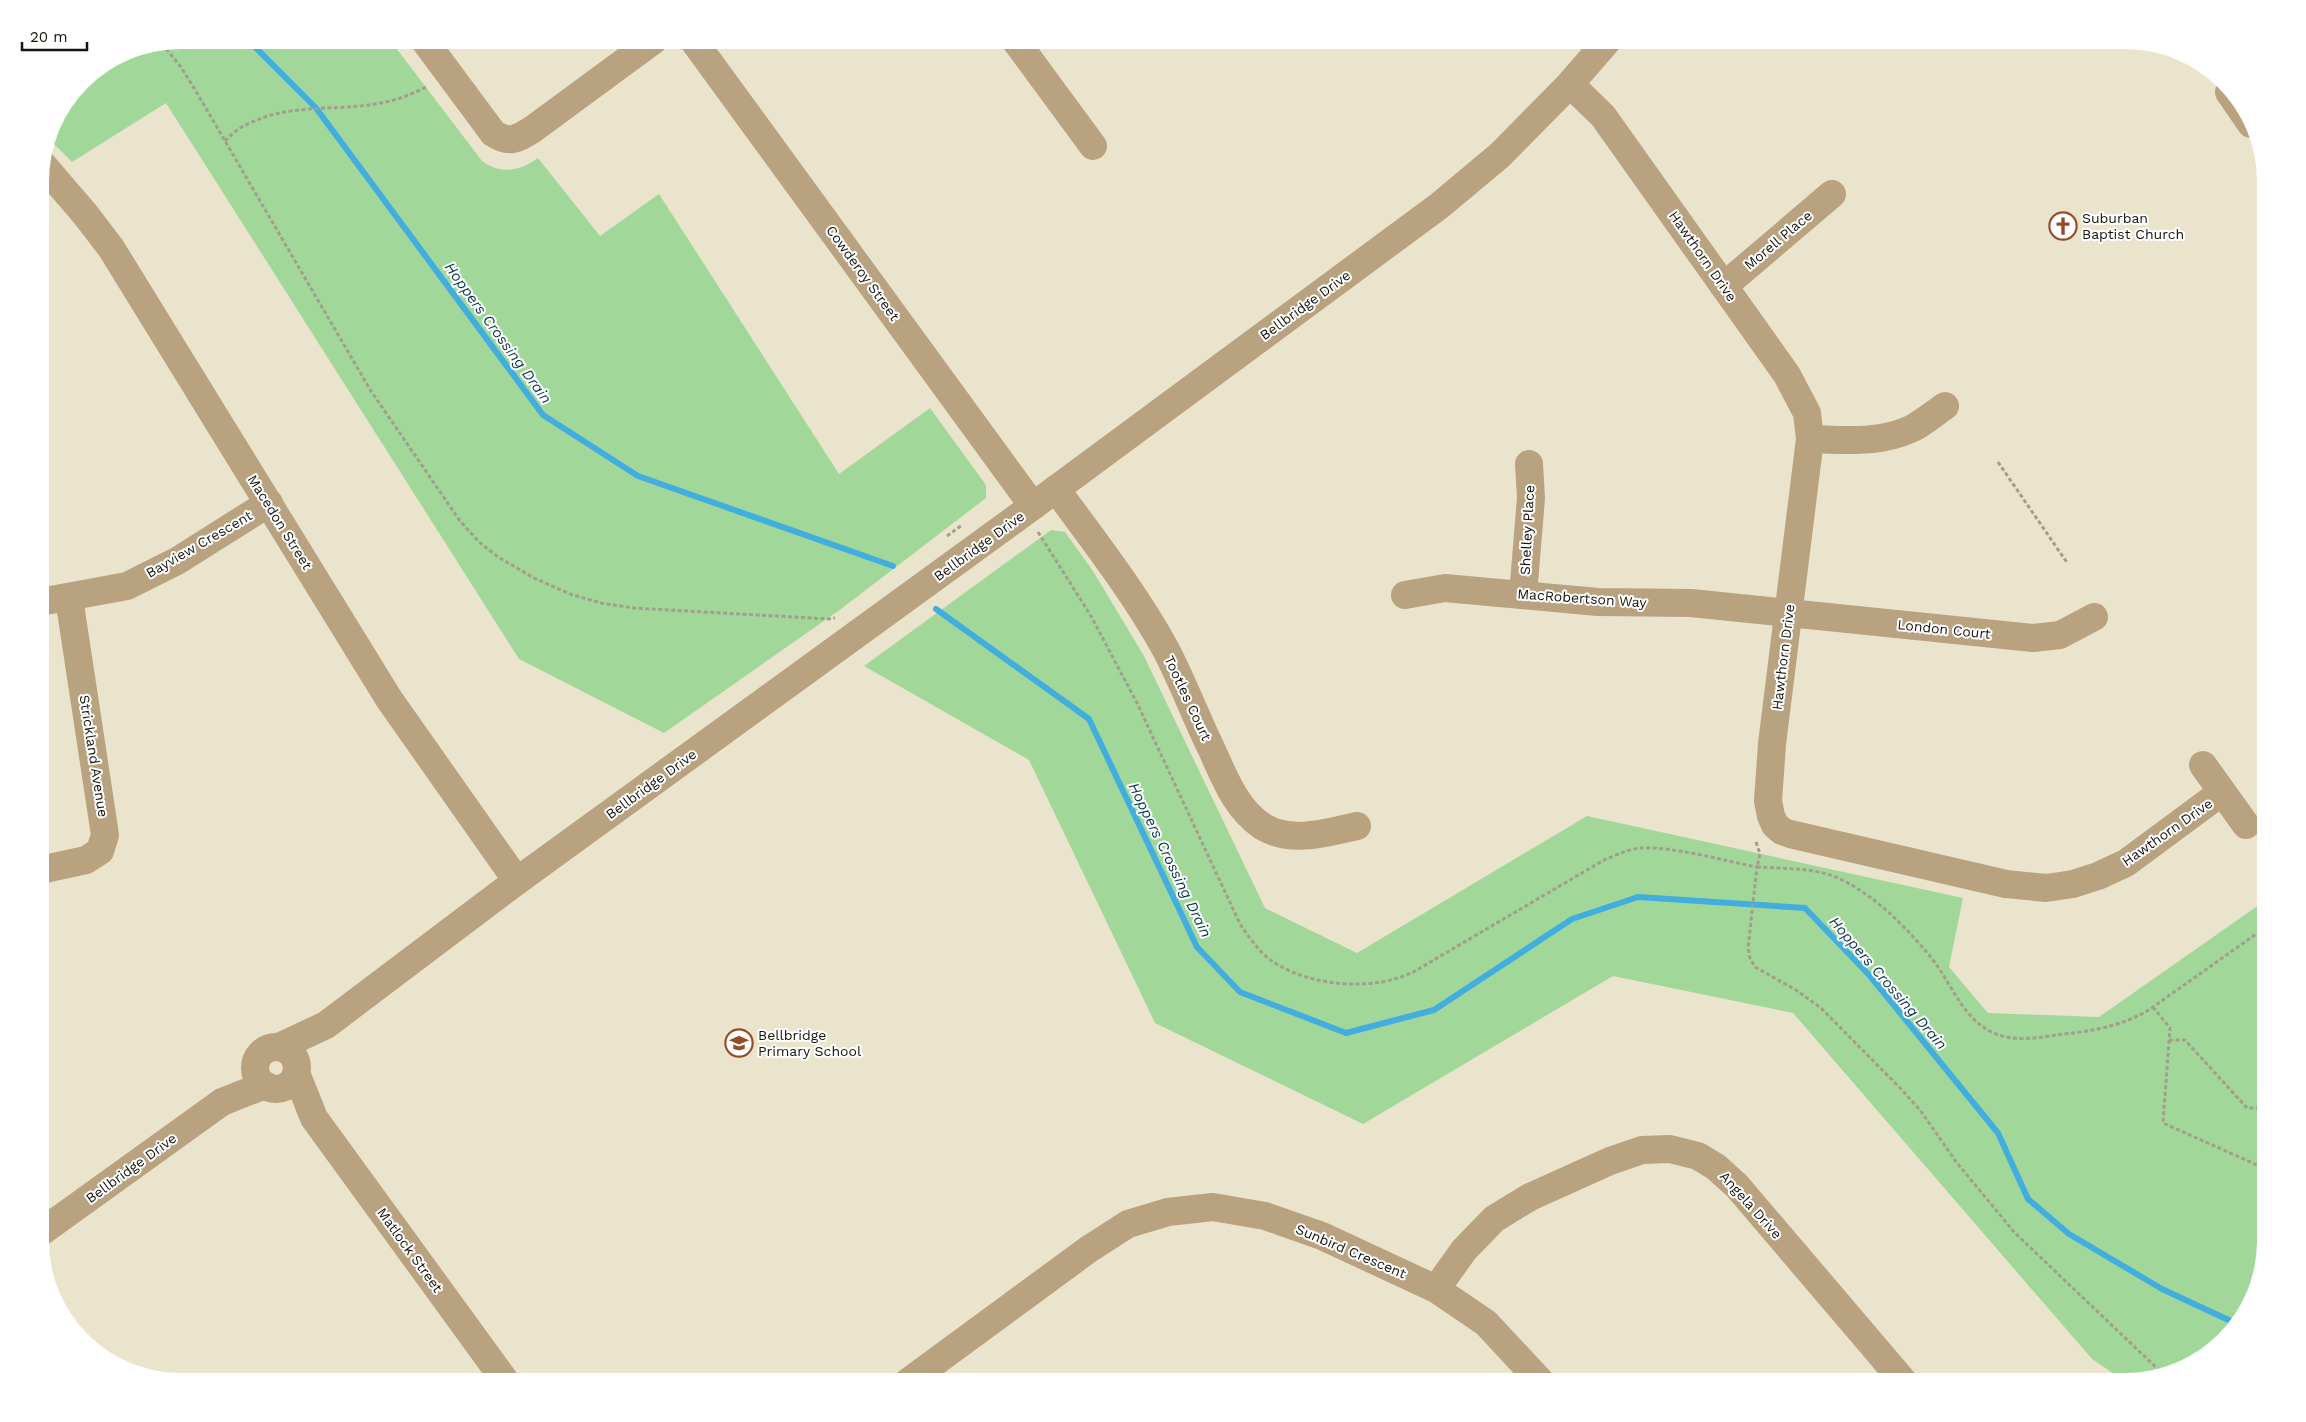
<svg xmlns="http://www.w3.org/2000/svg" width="2306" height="1422" font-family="'Work Sans',sans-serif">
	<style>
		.green { fill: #a1d89a }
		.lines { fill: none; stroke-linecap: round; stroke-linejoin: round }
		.stream { stroke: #42addf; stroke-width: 6 }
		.path { stroke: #a39e8b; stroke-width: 3; stroke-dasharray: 4 2.5; stroke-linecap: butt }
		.minor { stroke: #b9a280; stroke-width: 28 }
		.labels { text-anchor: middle; stroke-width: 4; stroke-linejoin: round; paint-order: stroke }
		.poi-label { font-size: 14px; fill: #16130b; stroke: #fff; text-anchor: start }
		.street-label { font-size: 14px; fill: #16130b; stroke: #fff }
		.water-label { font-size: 15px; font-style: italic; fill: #07364b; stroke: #fff }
	</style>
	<rect width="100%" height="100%" fill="#eae4cc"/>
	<g class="green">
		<path d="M181,40h209l92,121c19,14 38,10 56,-3l62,78 59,-42 180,280 91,-66 56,77v13l-145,111 -177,124 -145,-74 -353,-556 -94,59 -24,-24 3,-11 31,-46 45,-30z"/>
		<polygon points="1051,530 1065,532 1093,571 1144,656 1265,908 1357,953 1587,816 1963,898 1949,967 1988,1013 2099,1017 2266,900 2266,1241 2247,1312 2195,1363 2126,1382 2092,1359 1793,1013 1613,976 1363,1124 1155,1023 1029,760 864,666"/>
	</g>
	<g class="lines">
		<g class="stream">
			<polyline points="248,40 316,108 543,415 638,476 893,566"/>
			<polyline points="936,609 1089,719 1197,947 1240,992 1346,1033 1434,1010 1572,919 1638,897 1805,908 1870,976 1998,1133 2028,1199 2069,1234 2162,1289 2235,1323"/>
		</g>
		<g class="path">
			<polyline points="162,44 181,67 197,93 371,391 460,521 479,542 498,557 534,578 570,594 601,603 634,608 828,619 835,618"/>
			<path d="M225,141c6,-6 13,-13 21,-16 43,-23 90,-13 135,-22 16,-3 32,-9 47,-17"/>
			<polyline points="1998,462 2068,564"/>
			<path d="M1038,532l53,84 46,87 103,221c9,13 19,28 32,37 38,26 103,31 143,10l189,-111c12,-5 24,-11 37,-12 31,-2 84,13 116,19l-9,81 2,10 5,9 41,23 25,18 81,82 18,20 37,53 58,70 146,139"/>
			<polyline points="947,536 962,525"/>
			<path d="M1756,842l4,12 -3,13c28,2 60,0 85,13 35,17 67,50 91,80 20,26 32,64 66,75 21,7 43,2 64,-1 31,-3 64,-9 90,-27l113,-80"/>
			<polyline points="2263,842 2266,864"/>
			<polyline points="2153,1007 2170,1028 2163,1123 2266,1169"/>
			<polyline points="2169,1040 2185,1040 2247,1108 2266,1108"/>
		</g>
		<g class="minor">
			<path d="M424,40l69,93c16,11 25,6 40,-4l121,-89"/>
			<polyline points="693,40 1033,506"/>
			<polyline points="1015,40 1093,146"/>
			<polyline points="1570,84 1603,116 1787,375 1807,413 1810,439 1772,744 1768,801 1771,816 1775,825 1782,831 1790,834 2006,884 2046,888 2073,884 2098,876 2126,863 2222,792"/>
			<polyline points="2229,92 2251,124"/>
			<polyline points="42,164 85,214 111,248 389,699 517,881"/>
			<polyline points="1724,286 1832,194"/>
			<path d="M1810,439c35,1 70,5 103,-11 11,-6 22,-15 32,-22"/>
			<path d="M1056,489c38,52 78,103 109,159 17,32 30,67 46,100 13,28 24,60 51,78 28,18 65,7 95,0"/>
			<polyline points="1405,595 1445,588 1598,602 1691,603 2033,638 2060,635 2094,617"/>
			<polyline points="1523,595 1531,498 1529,464"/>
			<polyline points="40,602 127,586 177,561 269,503"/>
			<polyline points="2203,765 2246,825"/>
			<polyline points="40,870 86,860 100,851 105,835 69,598"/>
			<polyline points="279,1047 326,1025 517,881 1033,506 1439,206 1500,155 1570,84 1608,40"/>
			<circle cx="276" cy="1068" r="21"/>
			<polyline points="296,1073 314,1118 506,1382"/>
			<polyline points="40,1233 222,1102 265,1085"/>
			<polyline points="1436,1289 1464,1250 1494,1219 1530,1197 1610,1161 1642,1150 1670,1149 1698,1156 1716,1167 1737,1186 1904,1382"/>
			<polyline points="908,1382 1089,1249 1128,1224 1168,1212 1213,1207 1265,1216 1322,1236 1436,1289 1486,1323 1541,1382"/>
		</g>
	</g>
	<defs>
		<g id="church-ring" transform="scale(1.4375)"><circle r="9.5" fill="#fff" stroke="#944d27" stroke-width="1.5"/><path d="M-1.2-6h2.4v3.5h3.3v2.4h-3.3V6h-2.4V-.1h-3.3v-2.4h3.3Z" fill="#944d27"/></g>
		<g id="school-ring" transform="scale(1.4375)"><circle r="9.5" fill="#fff" stroke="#944d27" stroke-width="1.5"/><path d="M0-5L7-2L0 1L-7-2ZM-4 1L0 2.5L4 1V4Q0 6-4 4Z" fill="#944d27"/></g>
	</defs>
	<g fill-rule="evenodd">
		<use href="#church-ring" x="2063" y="226"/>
		<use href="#school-ring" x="739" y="1043"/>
	</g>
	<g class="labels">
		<g class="poi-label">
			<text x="2082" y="223">Suburban<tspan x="2082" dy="16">Baptist Church</tspan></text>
			<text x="758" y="1040">Bellbridge<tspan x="758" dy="16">Primary School</tspan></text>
		</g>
		<g class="street-label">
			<text transform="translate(1778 240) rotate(-40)" y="5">Morell Place</text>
			<text transform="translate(1703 256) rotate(55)" y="5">Hawthorn Drive</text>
			<text transform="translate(863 273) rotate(54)" y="5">Cowderoy Street</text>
			<text transform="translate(1305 305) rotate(-36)" y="5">Bellbridge Drive</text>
			<text transform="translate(280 522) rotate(58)" y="5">Macedon Street</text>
			<text transform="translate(1527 530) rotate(-87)" y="5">Shelley Place</text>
			<text transform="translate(199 544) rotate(-30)" y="5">Bayview Crescent</text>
			<text transform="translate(979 546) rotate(-36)" y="5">Bellbridge Drive</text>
			<text transform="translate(1582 598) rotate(4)" y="5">MacRobertson Way</text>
			<text transform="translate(1944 629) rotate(6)" y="5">London Court</text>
			<text transform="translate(1783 657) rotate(-83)" y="5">Hawthorn Drive</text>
			<text transform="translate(1188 698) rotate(65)" y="5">Tootles Court</text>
			<text transform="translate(94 756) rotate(81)" y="5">Strickland Avenue</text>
			<text transform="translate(651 784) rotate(-36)" y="5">Bellbridge Drive</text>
			<text transform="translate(2167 832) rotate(-35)" y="5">Hawthorn Drive</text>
			<text transform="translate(131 1168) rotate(-36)" y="5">Bellbridge Drive</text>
			<text transform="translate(1751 1205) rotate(48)" y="5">Angela Drive</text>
			<text transform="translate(410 1250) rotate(54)" y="5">Matlock Street</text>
			<text transform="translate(1351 1251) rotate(23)" y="5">Sunbird Crescent</text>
		</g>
		<g class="water-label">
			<text transform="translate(498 333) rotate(54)" y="5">Hoppers Crossing Drain</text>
			<text transform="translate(1170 860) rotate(64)" y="5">Hoppers Crossing Drain</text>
			<text transform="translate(1888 983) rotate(49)" y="5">Hoppers Crossing Drain</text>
		</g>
	</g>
	<path d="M0 0H2306V1422H0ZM181 49H2125A132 132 0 0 1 2257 181V1241A132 132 0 0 1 2125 1373H181A132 132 0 0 1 49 1241V181A132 132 0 0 1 181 49Z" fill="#fff" fill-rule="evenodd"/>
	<path d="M22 42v8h65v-8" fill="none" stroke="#16130b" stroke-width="2.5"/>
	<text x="30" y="42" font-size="15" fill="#16130b" stroke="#ffffff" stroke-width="4" paint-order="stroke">20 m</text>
</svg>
